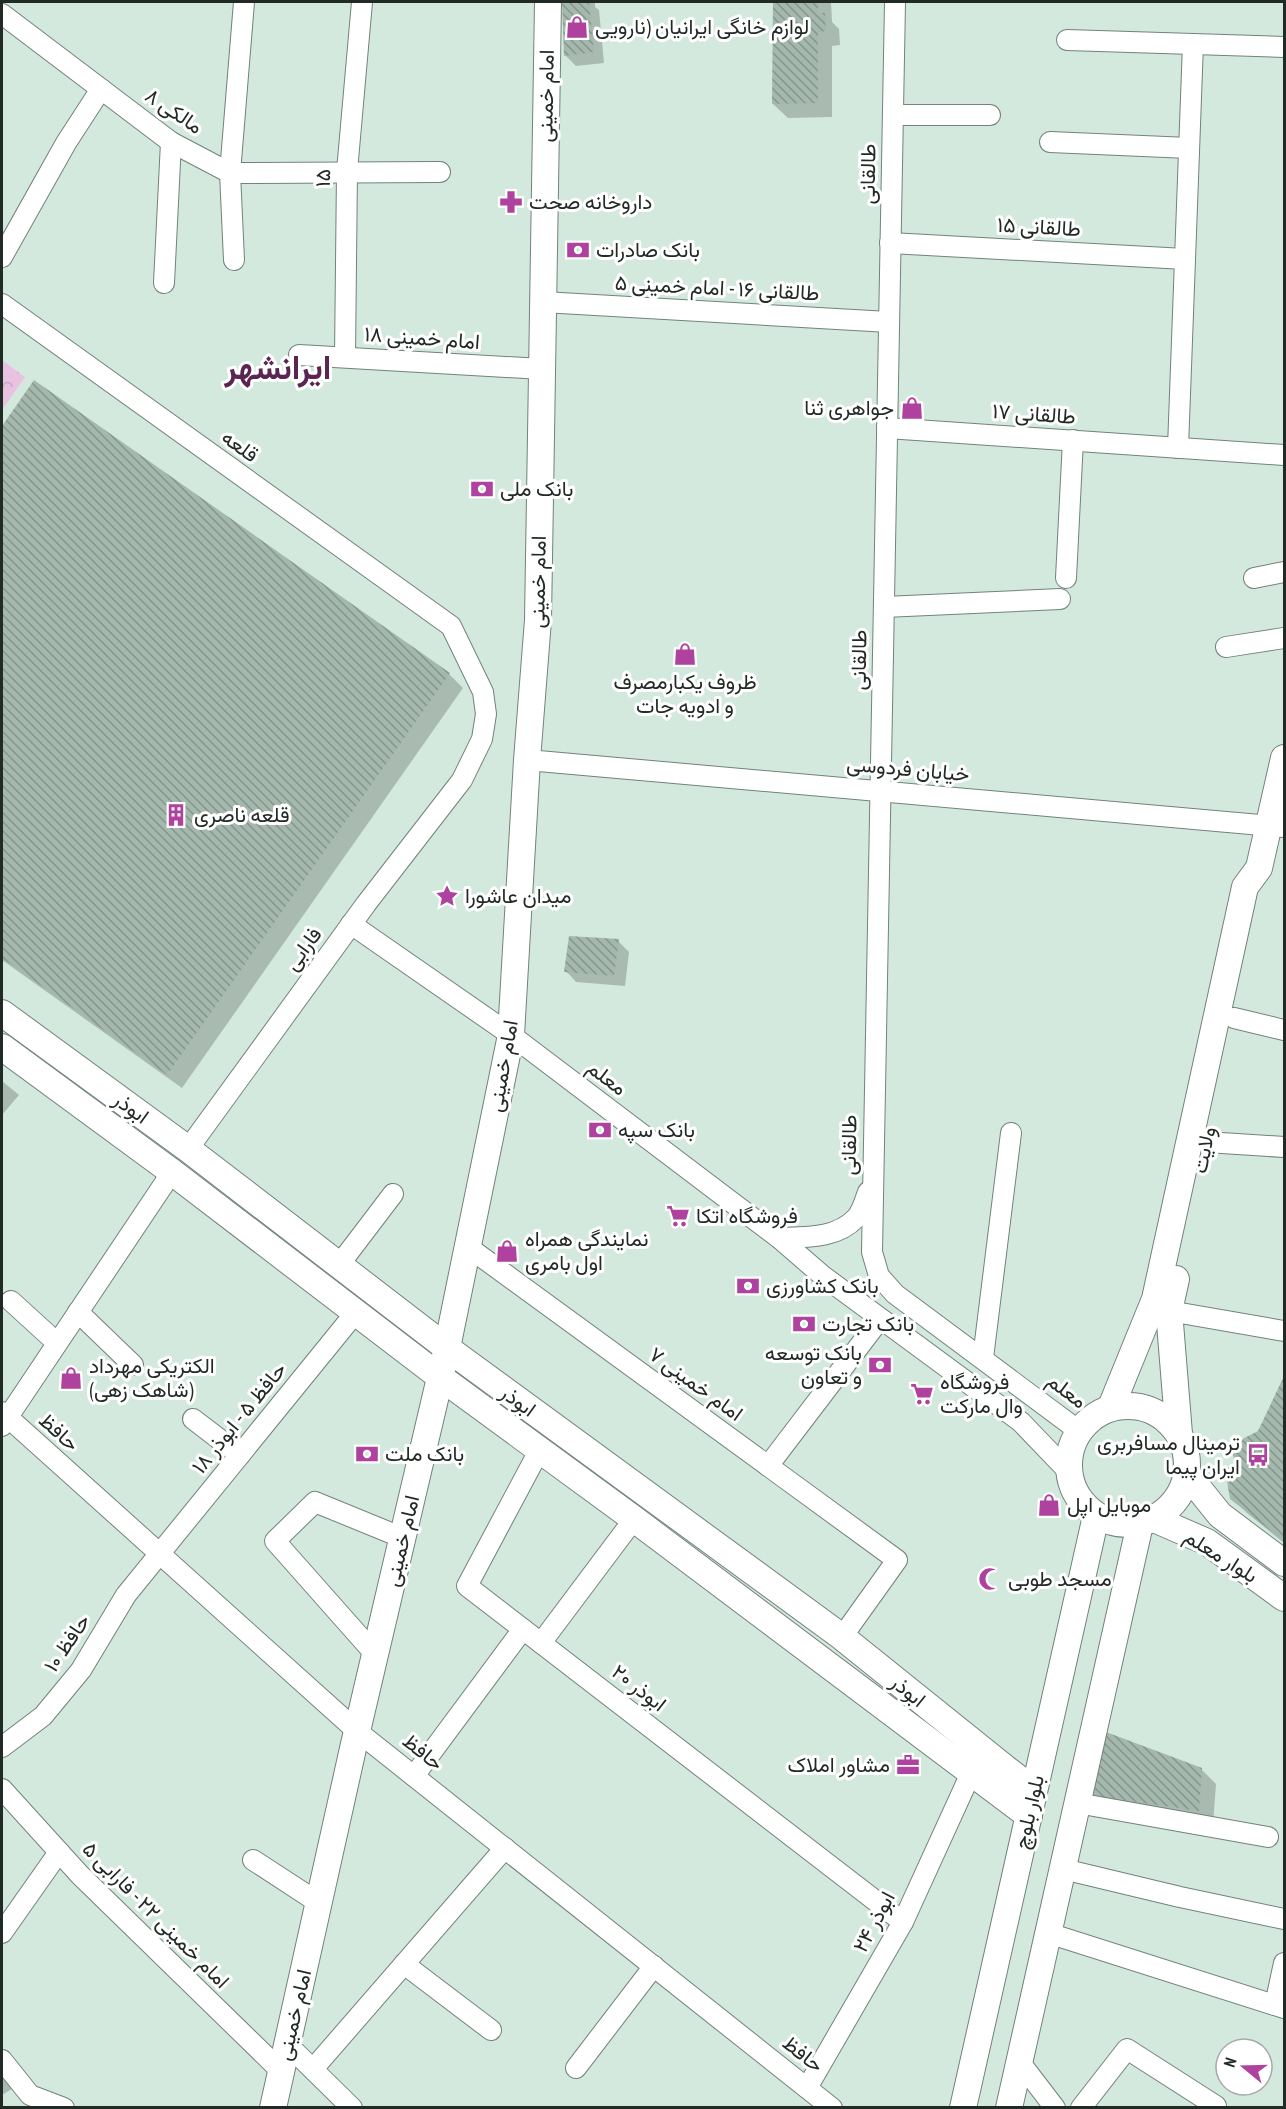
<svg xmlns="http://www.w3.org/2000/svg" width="1286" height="2109" font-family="'PT Sans Narrow',Vazirmatn,sans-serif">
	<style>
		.park { fill: url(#park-crowns) }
		.shadow { fill: #0003 }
		.building { fill: url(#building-back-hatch) }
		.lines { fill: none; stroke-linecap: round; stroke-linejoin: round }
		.minor-casing { stroke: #71837a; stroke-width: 22 }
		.major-casing { stroke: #71837a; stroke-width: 28 }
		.minor { stroke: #fff; stroke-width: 20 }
		.major { stroke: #fff; stroke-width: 26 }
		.labels { text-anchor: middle; stroke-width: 6; stroke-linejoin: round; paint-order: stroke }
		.poi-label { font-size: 21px; fill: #222a26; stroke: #fff; text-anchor: start }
		.street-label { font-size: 21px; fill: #222a26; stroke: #fff }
		.town-label { font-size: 33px; font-weight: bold; fill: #5b2552; stroke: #fff }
	</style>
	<defs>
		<pattern id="park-crowns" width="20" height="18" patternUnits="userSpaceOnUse" patternTransform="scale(1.5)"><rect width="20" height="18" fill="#eac2e1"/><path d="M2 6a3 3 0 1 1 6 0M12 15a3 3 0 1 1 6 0" fill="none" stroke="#c8a7c1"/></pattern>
		<pattern id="building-back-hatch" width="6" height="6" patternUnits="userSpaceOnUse" patternTransform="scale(1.5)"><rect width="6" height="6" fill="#a4b8ae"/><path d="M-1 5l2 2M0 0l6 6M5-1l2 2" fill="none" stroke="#85968d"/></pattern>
	</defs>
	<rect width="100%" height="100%" fill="#d4e9de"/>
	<polygon class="park" points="2,360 25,377 2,410"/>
	<g class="shadow">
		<polygon points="564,2 595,2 595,7 599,10 604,63 576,66 565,55"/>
		<polygon points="774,2 831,2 832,22 839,29 840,45 832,46 832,117 788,118 773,104"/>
		<polygon points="35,382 449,674 463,688 182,1088 2,960 2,429"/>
		<polygon points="618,941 629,952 625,986 576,982 566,971"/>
		<polygon points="2,1081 19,1095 2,1115"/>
		<polygon points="1284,1380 1284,1543 1247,1513 1232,1498 1238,1464 1260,1433"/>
		<polygon points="1201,1769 1216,1784 1213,1824 1104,1809 1090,1794"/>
		<polygon points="2,2073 15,2087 2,2095"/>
	</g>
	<g class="building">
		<polygon points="562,2 589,2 594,52 564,56"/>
		<polygon points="773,2 818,2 818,13 825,13 826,31 818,32 818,103 772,104"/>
		<polygon points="34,380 450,673 167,1075 2,958 2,426"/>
		<polygon points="569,936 619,939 614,976 564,972"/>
		<polygon points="1284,1376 1284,1541 1230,1499 1225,1469 1236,1463 1229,1446 1258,1431"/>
		<polygon points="1098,1729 1202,1768 1199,1811 1088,1795"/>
	</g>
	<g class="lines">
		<g class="minor-casing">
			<g id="minor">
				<polyline points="895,2 872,1252 879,1276 895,1294 1079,1431"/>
				<polyline points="2,14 171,142 230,173 440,172"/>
				<polyline points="1067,40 1284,47"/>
				<polyline points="893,115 990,115"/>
				<polyline points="1050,142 1189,148"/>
				<polyline points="890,243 1185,259"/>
				<polyline points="2,257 66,143 101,89"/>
				<polyline points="234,260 230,173 244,2"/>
				<polyline points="164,283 171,142"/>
				<polyline points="543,302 889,322"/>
				<polyline points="2,304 451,626 483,692 486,714 482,739 462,780 366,904 188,1149"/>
				<polyline points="299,355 542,369"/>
				<polyline points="345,357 347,171 362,2"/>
				<polyline points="887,428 1284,455"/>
				<polyline points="1178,448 1193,44"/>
				<polyline points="1066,578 1073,440"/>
				<polyline points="1254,578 1284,572"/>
				<polyline points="884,607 1060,599"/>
				<polyline points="1226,647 1284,638"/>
				<polyline points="527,760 1284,827"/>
				<polyline points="351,924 511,1035 779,1238 823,1276 1021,1422 1068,1471"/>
				<polyline points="1234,1018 1284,1030"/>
				<polyline points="1206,1142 1284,1147"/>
				<path d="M779,1238c27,-1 57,1 77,-20 6,-6 9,-18 12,-26"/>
				<polyline points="468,1247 897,1560 842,1637"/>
				<polyline points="339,1265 393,1194"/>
				<polyline points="11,1301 57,1343"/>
				<polyline points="1169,1311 1284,1331"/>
				<polyline points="78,1312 133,1365"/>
				<polyline points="983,1358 1011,1133"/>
				<polyline points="2,1412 357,1731 832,2108"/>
				<polyline points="193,1419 240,1455"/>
				<polyline points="2,1426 172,1172"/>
				<polyline points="540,1449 467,1586 903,1922"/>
				<polyline points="768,1466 880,1319"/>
				<polyline points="541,1643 634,1519"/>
				<polyline points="375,1654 275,1541 315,1502 403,1538"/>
				<polyline points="2,1747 43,1716 81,1670 126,1595 356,1312"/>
				<polyline points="414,1776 523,1629"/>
				<polyline points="2,1789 80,1875 281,2071"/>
				<polyline points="1077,1803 1268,1837"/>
				<polyline points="253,1860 319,1903"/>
				<polyline points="1063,1869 1180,1897 1284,1919"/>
				<polyline points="2,1933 59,1852"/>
				<polyline points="1048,1933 1284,2008"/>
				<polyline points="404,1964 491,2030"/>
				<polyline points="1275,2005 1284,1963"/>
				<polyline points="287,2044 352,2108"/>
				<polyline points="2,2060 30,2095 64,2108"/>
				<polyline points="1019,2061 1055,2108"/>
				<polyline points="576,2068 654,1966"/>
				<polyline points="313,2069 505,1848"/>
				<polyline points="807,2088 903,1922 971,1773"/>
				<polyline points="1081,2108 1127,2049 1216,2106"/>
			</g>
		</g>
		<g class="major-casing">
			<g id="major">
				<polyline points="2,1013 188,1149 447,1348 842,1637 1005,1768 1034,1790"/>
				<polyline points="2,1047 172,1172 440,1377 634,1519 1029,1816"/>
				<polyline points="1176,1279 1169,1311 1179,1434"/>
				<circle cx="1128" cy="1465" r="59"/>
				<polyline points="1111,1407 1155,1299 1245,887 1259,868 1284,758"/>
				<polyline points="1187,1474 1220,1515 1284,1563"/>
				<polyline points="1154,1519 1207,1542 1284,1598"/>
				<polyline points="273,2108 354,1744 447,1348 511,1035 527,760 538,620 548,2"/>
				<polyline points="963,2108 1096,1516"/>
				<polyline points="1009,2108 1140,1524"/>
			</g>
		</g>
		<use href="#minor" class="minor"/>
		<use href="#major" class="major"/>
	</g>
	<defs>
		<g id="shop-bare" transform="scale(1.8)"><path d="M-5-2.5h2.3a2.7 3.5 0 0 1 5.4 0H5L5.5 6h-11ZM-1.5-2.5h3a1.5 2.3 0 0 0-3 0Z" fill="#af419f" stroke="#fff" stroke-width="2.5" paint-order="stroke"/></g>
		<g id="pharmacy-bare" transform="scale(1.8)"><path d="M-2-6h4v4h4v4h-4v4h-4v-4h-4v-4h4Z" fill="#af419f" stroke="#fff" stroke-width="2.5" paint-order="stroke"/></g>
		<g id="bank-bare" transform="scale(1.8)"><path d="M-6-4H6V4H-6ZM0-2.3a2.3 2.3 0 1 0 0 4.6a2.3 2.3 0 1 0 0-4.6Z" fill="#af419f" stroke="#fff" stroke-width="2.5" paint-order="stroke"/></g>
		<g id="building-bare" transform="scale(1.8)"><path d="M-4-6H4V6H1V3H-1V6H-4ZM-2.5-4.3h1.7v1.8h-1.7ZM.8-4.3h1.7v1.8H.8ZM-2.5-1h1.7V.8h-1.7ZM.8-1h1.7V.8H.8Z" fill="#af419f" stroke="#fff" stroke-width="2.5" paint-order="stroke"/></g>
		<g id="sight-bare" transform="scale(1.8)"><path d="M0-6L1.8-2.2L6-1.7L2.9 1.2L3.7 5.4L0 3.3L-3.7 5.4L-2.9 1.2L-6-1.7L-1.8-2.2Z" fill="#af419f" stroke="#fff" stroke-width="2.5" paint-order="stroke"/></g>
		<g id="supermarket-bare" transform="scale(1.8)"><path d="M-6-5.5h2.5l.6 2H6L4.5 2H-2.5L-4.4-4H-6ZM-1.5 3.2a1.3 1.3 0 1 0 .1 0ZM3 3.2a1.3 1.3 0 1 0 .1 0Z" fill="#af419f" stroke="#fff" stroke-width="2.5" paint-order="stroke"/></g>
		<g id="bus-bare" transform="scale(1.8)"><path d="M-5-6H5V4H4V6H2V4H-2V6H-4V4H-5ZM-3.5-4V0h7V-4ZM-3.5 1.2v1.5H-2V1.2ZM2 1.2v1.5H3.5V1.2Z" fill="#af419f" stroke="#fff" stroke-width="2.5" paint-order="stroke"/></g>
		<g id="mosque-bare" transform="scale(1.8)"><path d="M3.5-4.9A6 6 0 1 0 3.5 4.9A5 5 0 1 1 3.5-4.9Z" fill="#af419f" stroke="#fff" stroke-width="2.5" paint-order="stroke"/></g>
		<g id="office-bare" transform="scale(1.8)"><path d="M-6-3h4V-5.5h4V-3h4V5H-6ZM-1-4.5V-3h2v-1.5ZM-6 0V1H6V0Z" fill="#af419f" stroke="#fff" stroke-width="2.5" paint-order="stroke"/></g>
	</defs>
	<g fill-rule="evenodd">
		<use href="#shop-bare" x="577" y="27"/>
		<use href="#pharmacy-bare" x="511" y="202"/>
		<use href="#bank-bare" x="578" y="250"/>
		<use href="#shop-bare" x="912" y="408"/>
		<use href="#bank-bare" x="482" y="489"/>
		<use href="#shop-bare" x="685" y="654"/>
		<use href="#building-bare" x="176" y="815"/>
		<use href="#sight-bare" x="447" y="896"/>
		<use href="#bank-bare" x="600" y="1130"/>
		<use href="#supermarket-bare" x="678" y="1216"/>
		<use href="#shop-bare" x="507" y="1251"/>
		<use href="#bank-bare" x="748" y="1286"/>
		<use href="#bank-bare" x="804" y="1324"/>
		<use href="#bank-bare" x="880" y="1365"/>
		<use href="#shop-bare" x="71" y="1378"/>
		<use href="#supermarket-bare" x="922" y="1394"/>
		<use href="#bank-bare" x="367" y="1454"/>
		<use href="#bus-bare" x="1258" y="1455"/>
		<use href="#shop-bare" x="1049" y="1505"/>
		<use href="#mosque-bare" x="990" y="1579"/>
		<use href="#office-bare" x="908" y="1765"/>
	</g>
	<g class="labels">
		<g class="poi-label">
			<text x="595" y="34">لوازم خانگی ایرانیان (نارویی</text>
			<text x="529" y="209">داروخانه صحت</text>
			<text x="596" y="257">بانک صادرات</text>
			<text x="894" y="415" text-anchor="end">جواهری ثنا</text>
			<text x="500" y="496">بانک ملی</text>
			<text x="685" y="689" text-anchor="middle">ظروف یکبارمصرف<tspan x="685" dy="24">و ادویه جات</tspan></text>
			<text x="194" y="822">قلعه ناصری</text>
			<text x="465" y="903">میدان عاشورا</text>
			<text x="618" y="1137">بانک سپه</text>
			<text x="696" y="1223">فروشگاه اتکا</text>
			<text x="525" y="1246">نمایندگی همراه<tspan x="525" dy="24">اول بامری</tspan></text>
			<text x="766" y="1293">بانک کشاورزی</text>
			<text x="822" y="1331">بانک تجارت</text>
			<text x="862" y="1360" text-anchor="end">بانک توسعه<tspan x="862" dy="24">و تعاون</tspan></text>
			<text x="89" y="1373">الکتریکی مهرداد<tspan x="89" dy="24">(شاهک زهی)</tspan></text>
			<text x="940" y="1389">فروشگاه<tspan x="940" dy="24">وال مارکت</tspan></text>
			<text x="1240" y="1450" text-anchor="end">ترمینال مسافربری<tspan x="1240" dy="24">ایران پیما</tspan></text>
			<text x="385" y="1461">بانک ملت</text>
			<text x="1067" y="1512">موبایل اپل</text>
			<text x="1008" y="1586">مسجد طوبی</text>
			<text x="890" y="1772" text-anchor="end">مشاور املاک</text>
		</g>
		<g class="street-label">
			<text transform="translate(546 96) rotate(-89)" y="7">امام خمینی</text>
			<text transform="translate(174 111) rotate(34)" y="7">مالکی ۸</text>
			<text transform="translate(868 174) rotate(-89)" y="7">طالقانی</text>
			<text transform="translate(323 178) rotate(-88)" y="7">۱۵</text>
			<text transform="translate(1039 227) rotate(3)" y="7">طالقانی ۱۵</text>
			<text transform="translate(717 288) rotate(3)" y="7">طالقانی ۱۶ - امام خمینی ۵</text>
			<text transform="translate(422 338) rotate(4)" y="7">امام خمینی ۱۸</text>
			<text transform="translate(1034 414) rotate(4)" y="7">طالقانی ۱۷</text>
			<text transform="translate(240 446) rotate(36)" y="7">قلعه</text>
			<text transform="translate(538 582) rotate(-89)" y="7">امام خمینی</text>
			<text transform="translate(859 660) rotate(-89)" y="7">طالقانی</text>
			<text transform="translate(908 769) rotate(5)" y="7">خیابان فردوسی</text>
			<text transform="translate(303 949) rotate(-54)" y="7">فارابی</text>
			<text transform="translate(503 1066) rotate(-80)" y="7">امام خمینی</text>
			<text transform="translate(607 1078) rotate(37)" y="7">معلم</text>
			<text transform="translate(131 1108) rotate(36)" y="7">ابوذر</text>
			<text transform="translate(849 1145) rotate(-89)" y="7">طالقانی</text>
			<text transform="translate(1204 1150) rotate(-78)" y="7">ولایت</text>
			<text transform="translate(696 1384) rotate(36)" y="7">امام خمینی ۷</text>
			<text transform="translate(1067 1391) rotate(37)" y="7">معلم</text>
			<text transform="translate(518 1401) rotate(36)" y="7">ابوذر</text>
			<text transform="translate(239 1418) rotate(-51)" y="7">حافظ ۵ - ابوذر ۱۸</text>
			<text transform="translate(59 1432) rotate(42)" y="7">حافظ</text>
			<text transform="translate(402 1541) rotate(-77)" y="7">امام خمینی</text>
			<text transform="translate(1221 1556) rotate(32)" y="7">بلوار معلم</text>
			<text transform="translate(67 1643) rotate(-56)" y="7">حافظ ۱۰</text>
			<text transform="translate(639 1688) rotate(38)" y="7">ابوذر ۲۰</text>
			<text transform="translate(908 1691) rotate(39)" y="7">ابوذر</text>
			<text transform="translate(423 1752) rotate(39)" y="7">حافظ</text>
			<text transform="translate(1029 1812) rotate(-77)" y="7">بلوار بلوچ</text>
			<text transform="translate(156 1915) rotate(45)" y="7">امام خمینی ۲۲ - فارابی ۵</text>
			<text transform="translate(874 1922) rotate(-62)" y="7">ابوذر ۲۴</text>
			<text transform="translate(294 2015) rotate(-77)" y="7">امام خمینی</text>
			<text transform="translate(803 2054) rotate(38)" y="7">حافظ</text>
		</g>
		<g class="town-label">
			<text x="278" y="379">ایرانشهر</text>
		</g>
	</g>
	<rect width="1286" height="2109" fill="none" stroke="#222a26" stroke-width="6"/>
	<g transform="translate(1244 2067) rotate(289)"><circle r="28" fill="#ffffff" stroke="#a7aaa8" stroke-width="1.5"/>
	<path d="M0-4.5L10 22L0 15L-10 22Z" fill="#af419f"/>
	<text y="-9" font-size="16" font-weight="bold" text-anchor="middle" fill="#222a26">N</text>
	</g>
</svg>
